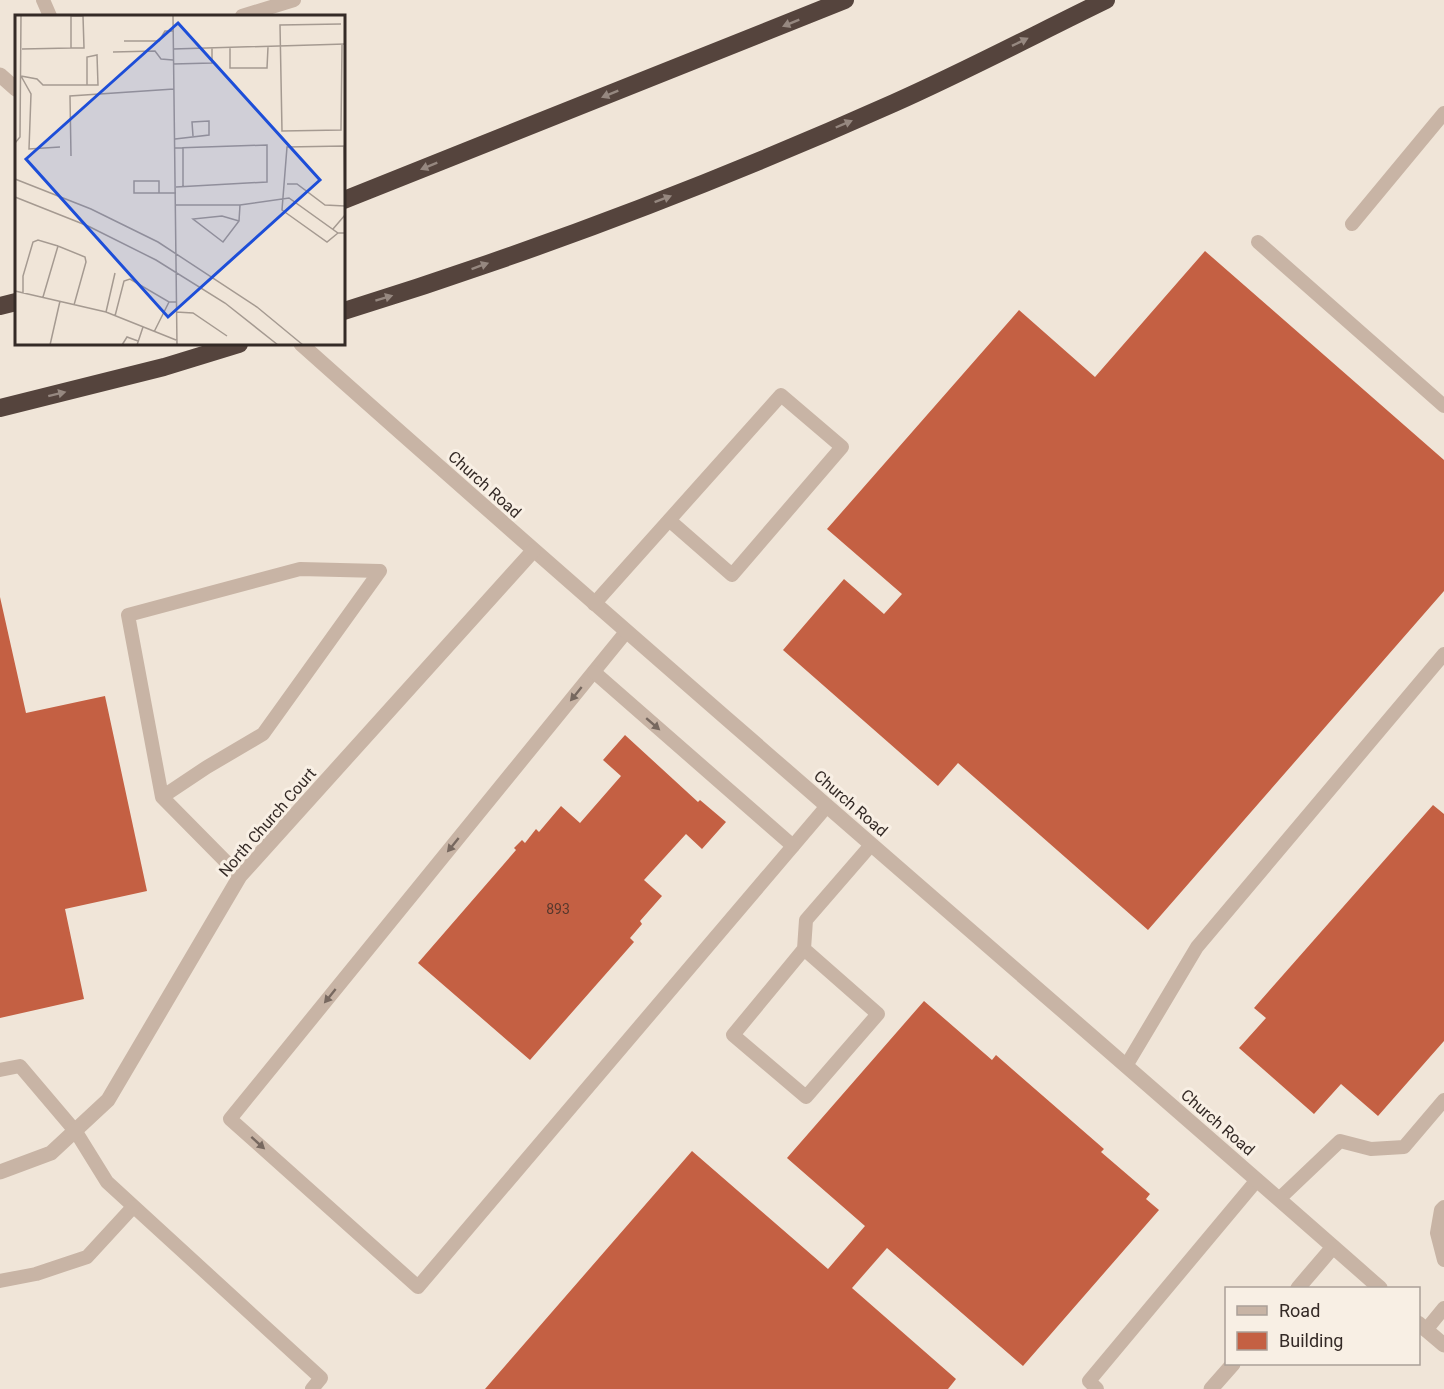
<svg xmlns="http://www.w3.org/2000/svg" width="1444" height="1389" font-family="Roboto,sans-serif">
	<style>
		.building { fill: #c46043 }
		.lines { fill: none; stroke-linecap: round; stroke-linejoin: round }
		.lane { stroke: #c8b4a5; stroke-width: 14 }
		.street { stroke: #c8b4a5; stroke-width: 15 }
		.highway { stroke: #55443d; stroke-width: 18 }
		.oneway { fill: #968880 }
		.oneway2 { fill: #77685f }
		.labels { text-anchor: middle; stroke-width: 6; stroke-linejoin: round; paint-order: stroke }
		.number-label { font-size: 14px; fill: #58382d }
		.street-label { font-size: 16px; fill: #342a26; stroke: #f8efe4 }
		.inset-road { fill: none; stroke: #a59a91; stroke-width: 1.5 }
		.view { fill: #1d4ed8; fill-opacity: 0.15; stroke: #1d4ed8; stroke-width: 3 }
		.inset-edge { fill: none; stroke: #342a26; stroke-width: 3 }
	</style>
	<rect width="100%" height="100%" fill="#f0e5d8"/>
	<g class="building">
		<polygon points="1205,251 1444,460 1444,591 1148,930 958,763 938,786 783,650 844,579 884,614 902,594 827,529 1019,310 1095,377"/>
		<polygon points="0,597 26,713 105,696 147,891 65,909 84,999 0,1018"/>
		<polygon points="625,735 698,802 700,800 726,822 702,849 686,834 644,880 662,896 640,921 642,924 630,938 634,942 530,1060 418,963 516,850 514,848 522,840 525,843 536,829 539,832 561,806 580,823 621,776 603,760"/>
		<polygon points="1433,805 1444,814 1444,1041 1378,1116 1341,1084 1314,1114 1239,1048 1266,1018 1254,1008"/>
		<polygon points="924,1001 992,1060 996,1055 1104,1149 1101,1152 1150,1194 1146,1199 1159,1210 1023,1366 887,1248 852,1288 956,1379 948,1389 485,1389 692,1151 828,1269 865,1226 787,1158"/>
	</g>
	<g class="lines">
		<g class="lane">
			<polyline points="43,0 50,16"/>
			<polyline points="242,16 294,0"/>
			<polyline points="1352,224 1444,113"/>
			<polyline points="1258,242 1444,406"/>
			<polyline points="594,604 781,395 842,447 732,575 669,520"/>
			<polyline points="626,632 230,1119 418,1287 827,806"/>
			<polyline points="594,672 793,846"/>
			<polyline points="162,797 207,767 263,734 380,571 300,569 128,615 162,797 240,876"/>
			<polyline points="804,949 878,1014 806,1097 733,1035 804,949 806,920 871,845"/>
			<polyline points="1126,1066 1197,947 1444,654"/>
			<polyline points="0,1070 20,1066 76,1132 107,1182 321,1378 312,1389"/>
			<polyline points="1279,1199 1340,1141 1371,1149 1404,1147 1444,1100"/>
			<polyline points="1444,1207 1441,1210 1437,1233 1444,1260"/>
			<polyline points="0,1281 36,1274 87,1257 133,1207"/>
			<polyline points="1426,1330 1444,1308"/>
			<polyline points="1097,1389 1089,1381 1257,1180"/>
		</g>
		<g class="street">
			<polyline points="0,75 16,89"/>
			<path d="M301,344c356,318 720,628 1079,944"/>
			<polyline points="0,1172 51,1153 108,1100 240,876 533,551"/>
			<polyline points="1298,1288 1333,1247"/>
			<polyline points="1418,1323 1444,1345"/>
			<polyline points="1211,1389 1233,1364"/>
		</g>
		<g class="highway">
			<polyline points="344,200 845,0"/>
			<polyline points="0,306 16,302"/>
			<path d="M344,311c187,-58 371,-128 550,-208 72,-32 142,-69 212,-103"/>
			<polyline points="0,408 164,367 239,344"/>
		</g>
	</g>
	<defs><path id="oneway-solid" d="M-6-.8H1V-3.2L6.5 0L1 3.2V.8H-6Z" transform="scale(1.5)"/></defs>
	<g class="oneway">
		<use href="#oneway-solid" transform="translate(791 23) rotate(158)"/>
		<use href="#oneway-solid" transform="translate(1020 42) rotate(-26)"/>
		<use href="#oneway-solid" transform="translate(610 94) rotate(158)"/>
		<use href="#oneway-solid" transform="translate(844 124) rotate(-23)"/>
		<use href="#oneway-solid" transform="translate(429 166) rotate(158)"/>
		<use href="#oneway-solid" transform="translate(663 199) rotate(-21)"/>
		<use href="#oneway-solid" transform="translate(480 266) rotate(-20)"/>
		<use href="#oneway-solid" transform="translate(384 298) rotate(-17)"/>
		<use href="#oneway-solid" transform="translate(57 394) rotate(-14)"/>
	</g>
	<g class="oneway2">
		<use href="#oneway-solid" transform="translate(576 694) rotate(129)"/>
		<use href="#oneway-solid" transform="translate(653 724) rotate(41)"/>
		<use href="#oneway-solid" transform="translate(453 845) rotate(129)"/>
		<use href="#oneway-solid" transform="translate(330 996) rotate(129)"/>
		<use href="#oneway-solid" transform="translate(258 1143) rotate(42)"/>
	</g>
	<g class="labels">
		<g class="number-label">
			<text x="558" y="914">893</text>
		</g>
		<g class="street-label">
			<text transform="translate(485 484) rotate(42)" y="6">Church Road</text>
			<text transform="translate(851 803) rotate(41)" y="6">Church Road</text>
			<text transform="translate(267 822) rotate(-49)" y="6">North Church Court</text>
			<text transform="translate(1218 1122) rotate(41)" y="6">Church Road</text>
		</g>
	</g>
	<g transform="translate(15 15)">
		<rect width="330" height="330" fill="#f0e5d8"/>
		<path class="inset-road" d="M158,0l4,330M326,9l-61,1 2,106 59,-1 1,-85M109,26h35l6,-10h8M215,33v20h37l1,-21M7,34l49,-1h13l-1,-32h-12v32M158,34l172,-5M98,37l42,-1 6,8 12,1M158,49l39,-1v-15M6,61l16,3 6,6h55l-1,-30 -10,2v28M6,61l10,18 -2,55 31,-2M160,124l34,-4v-14l-17,1 1,14M0,128l5,-6 1,-122M168,132v39M160,133l92,-3v37l-91,5M56,141l-1,-60 104,-7M0,164l76,30 67,33 99,65 46,38M272,169h10l28,21 20,1M144,178v-12h-25v12h42M0,182l73,29 68,34 69,43 53,42M161,190h64l49,-7 49,35h7M224,206l-17,-5 -29,3 30,23 16,-21 1,-16M318,214l12,-14M323,218l-11,9 -45,-32 5,-63 57,-1 1,63M0,276l91,21 70,28M8,278v-17l10,-34 5,-2 20,6M28,282l15,-51 27,11 1,5 -12,43M91,297l9,-39M161,297l17,1 34,23M100,301l9,-35 6,-2 39,23h7M139,317l15,-30M35,330l10,-44M107,330l5,-8 11,4M122,330l6,-18"/>
		<path class="view" d="M163,8l142,157 -152,137 -142,-158z"/>
		<rect width="330" height="330" class="inset-edge"/>
	</g>
	<rect x="1225" y="1287" width="195" height="78" fill="#f8efe4" stroke="#aaa098" stroke-width="1.5"/>
	<rect x="1237" y="1306" width="30" height="9" fill="#c8b4a5" stroke="#aaa098" stroke-width="1.5"/>
	<text x="1279" y="1317" font-size="18" fill="#342a26">Road</text>
	<rect x="1237" y="1332" width="30" height="18" fill="#c46043" stroke="#aaa098" stroke-width="1.5"/>
	<text x="1279" y="1347" font-size="18" fill="#342a26">Building</text>
</svg>
